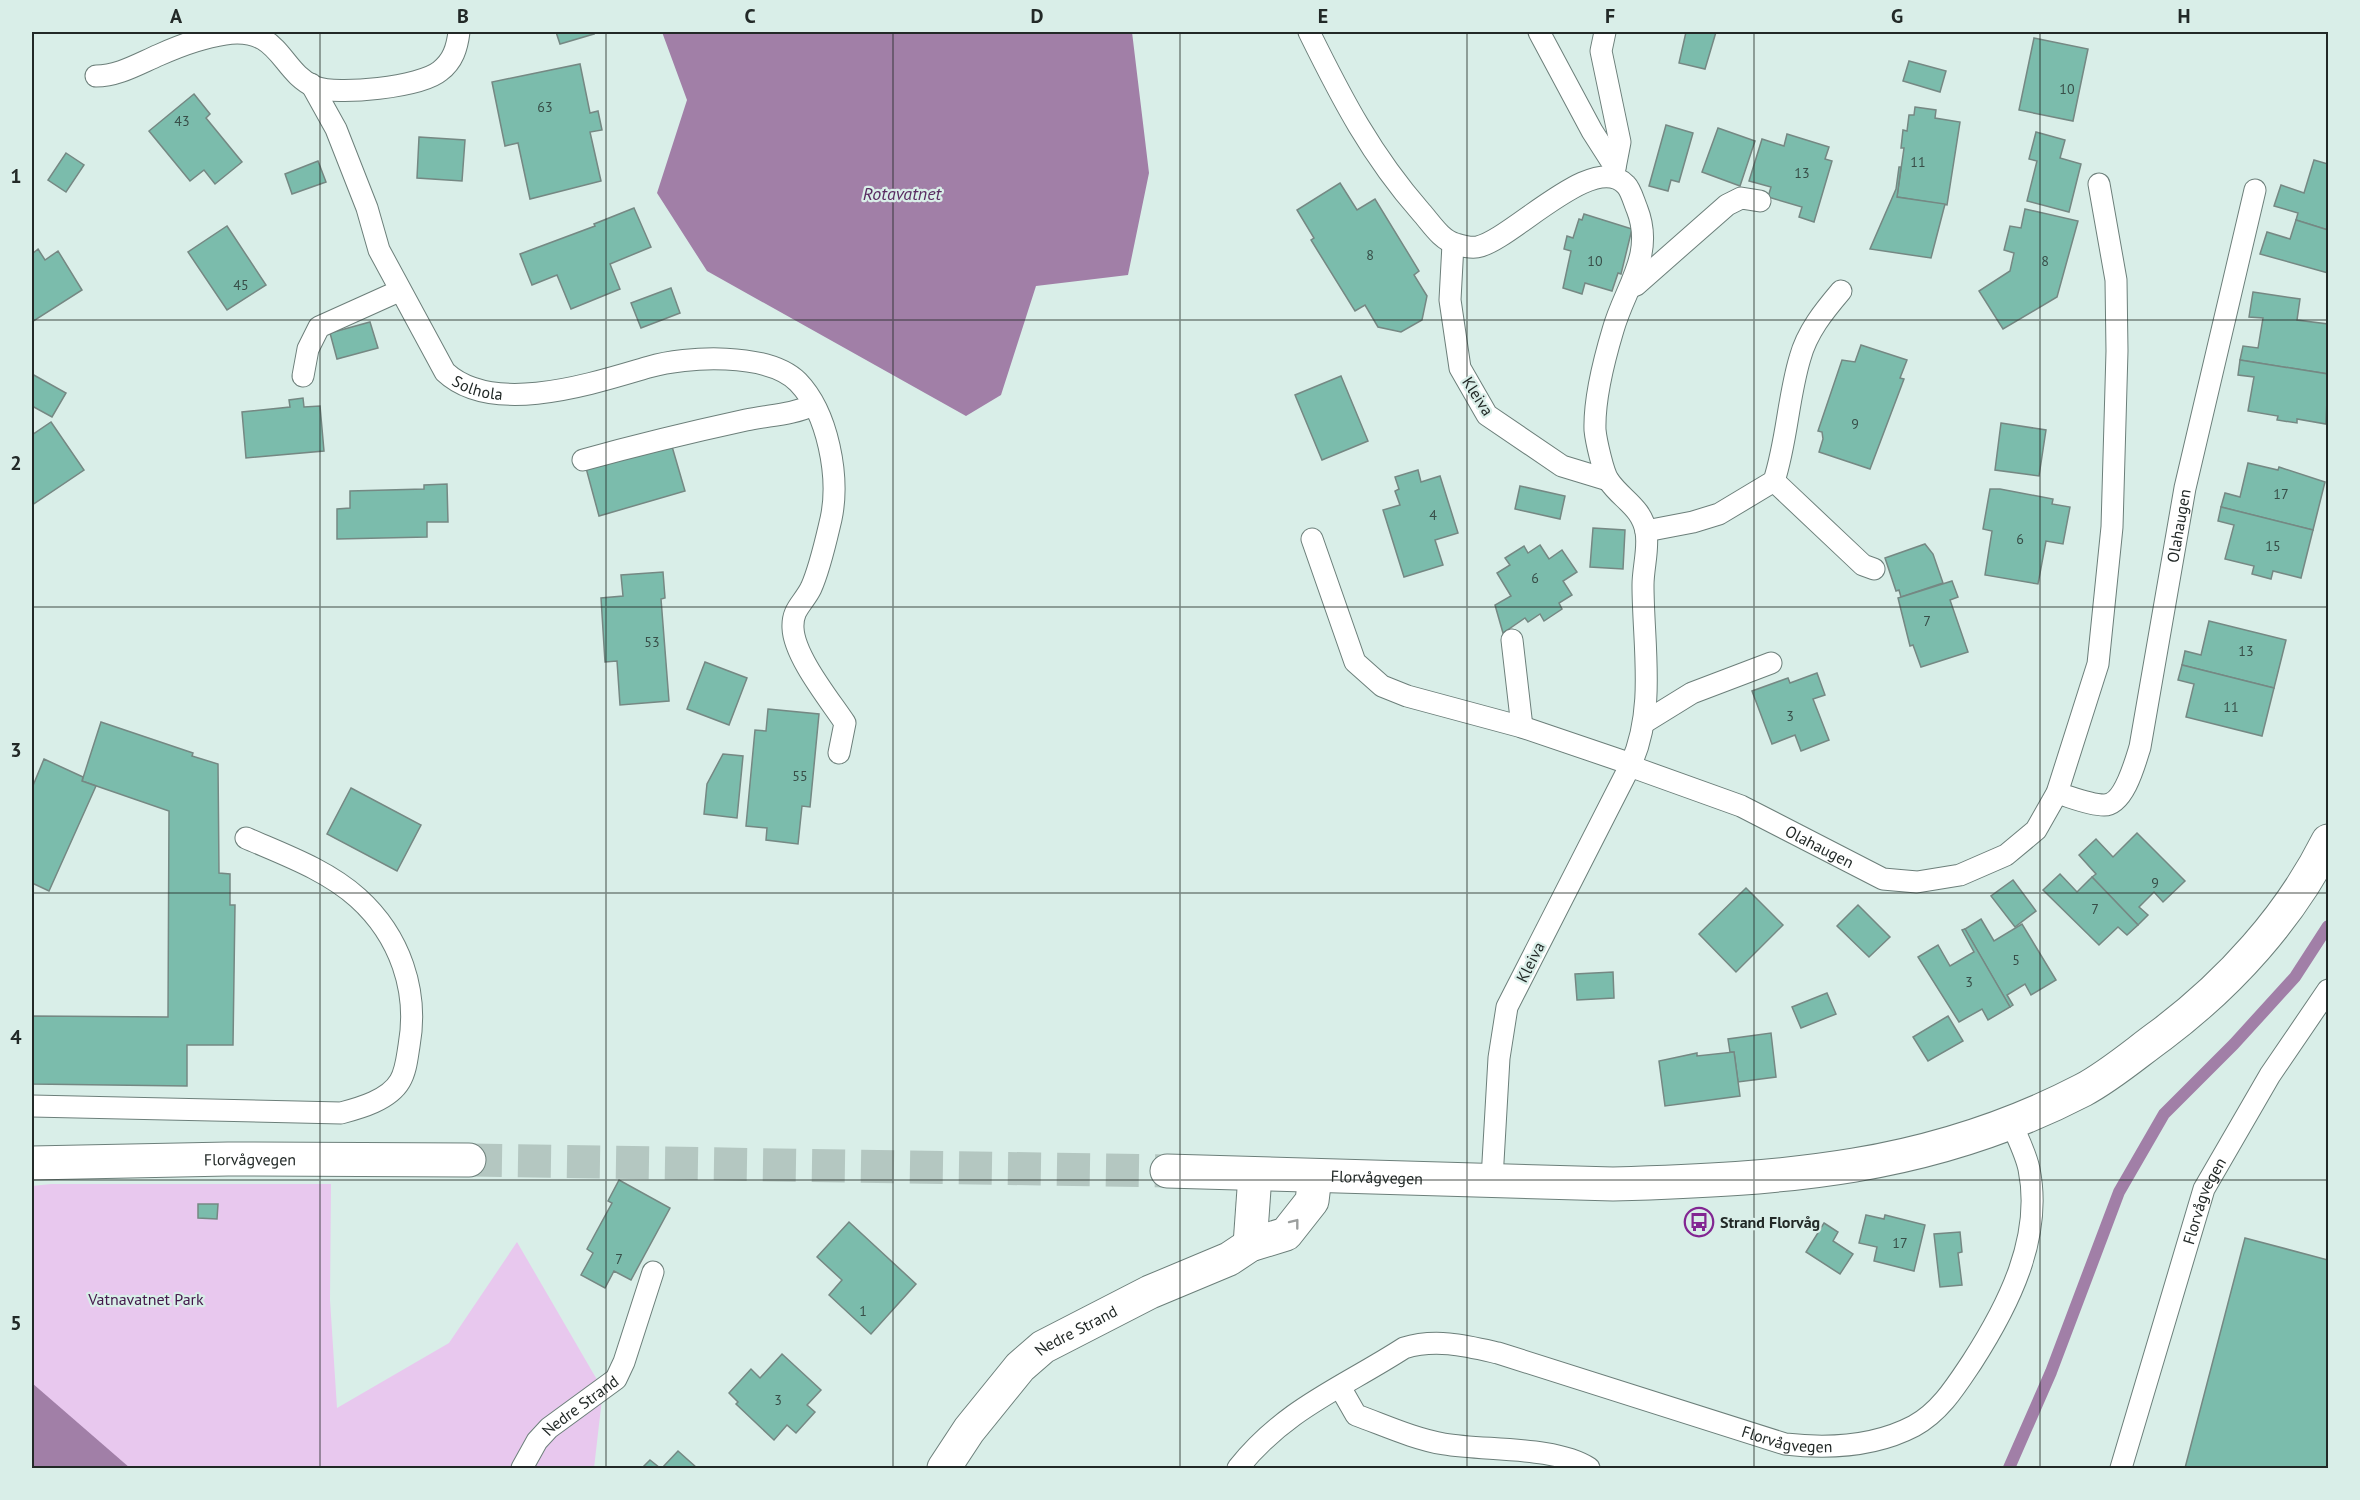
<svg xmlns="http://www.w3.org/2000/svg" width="2360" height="1500" font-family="'PT Sans',sans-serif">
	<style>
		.green { fill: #e8c8ee }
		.water { fill: #a17fa7 }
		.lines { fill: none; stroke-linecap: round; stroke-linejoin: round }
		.stream { stroke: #a17fa7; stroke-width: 12 }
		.building { fill: #7bbcac; stroke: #758883; stroke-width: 1.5 }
		.primary-tunnel { stroke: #b4c7c1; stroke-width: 33; stroke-dasharray: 33 16; stroke-linecap: butt }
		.lane-casing { stroke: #6c7f7a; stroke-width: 23 }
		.street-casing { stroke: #6c7f7a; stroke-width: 35 }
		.primary-casing { stroke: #6c7f7a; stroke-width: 35 }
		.lane { stroke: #fff; stroke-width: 21 }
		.street { stroke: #fff; stroke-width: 33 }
		.primary { stroke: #fff; stroke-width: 33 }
		.oneway { stroke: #9c9f9e }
		.grid { fill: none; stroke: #222927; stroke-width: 1.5; stroke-opacity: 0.55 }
		.labels { text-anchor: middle; stroke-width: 4.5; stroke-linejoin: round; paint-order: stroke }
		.number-label { font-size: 14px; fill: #384e48 }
		.street-label { font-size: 16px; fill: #222927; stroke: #d9eee8 }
		.poi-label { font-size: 16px; font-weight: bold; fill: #222927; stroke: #d9eee8; text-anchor: start }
		.park-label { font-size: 16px; fill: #42174a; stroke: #d9eee8 }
		.water-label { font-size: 18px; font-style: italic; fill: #592c61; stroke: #d9eee8 }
		.neatline { fill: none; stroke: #222927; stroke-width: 2 }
		.grid-label { font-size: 20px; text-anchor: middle; font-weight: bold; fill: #222927 }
	</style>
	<rect width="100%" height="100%" fill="#d9eee8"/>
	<polygon class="green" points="51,1184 331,1184 330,1300 337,1408 449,1343 517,1242 603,1390 594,1468 32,1468 32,1186"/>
	<g class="water">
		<polygon points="662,32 1132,32 1149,173 1128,275 1036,286 1001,395 966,416 707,271 657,193 687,100"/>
		<polygon points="32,1383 130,1468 32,1468"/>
	</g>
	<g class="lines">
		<polyline class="stream" points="2009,1468 2051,1372 2119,1192 2164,1114 2234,1044 2295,977 2328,926"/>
	</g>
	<g class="building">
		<polygon points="556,32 593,32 594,34 560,44"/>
		<polygon points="1686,32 1716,32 1705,69 1679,63"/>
		<polygon points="2034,38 2088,49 2073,121 2019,110"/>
		<polygon points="1909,61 1946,71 1940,92 1903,81"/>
		<polygon points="580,64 590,113 598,111 602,130 590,132 601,181 530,199 518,143 505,146 492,82"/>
		<polygon points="194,94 210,114 206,118 242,162 215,184 204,170 190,181 149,131"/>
		<polygon points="1915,107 1936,110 1935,118 1960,122 1947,205 1897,197 1904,148 1901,148 1903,130 1907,131 1909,115 1914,115"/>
		<polygon points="1666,125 1693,133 1679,182 1671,180 1668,191 1649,186"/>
		<polygon points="1718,128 1755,141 1740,186 1702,172"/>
		<polygon points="2036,132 2065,140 2060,158 2081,164 2069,212 2027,201 2037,161 2029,159"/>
		<polygon points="1787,134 1829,147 1825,159 1832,161 1814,222 1799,217 1802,207 1768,197 1771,187 1749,181 1762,139 1784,146"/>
		<polygon points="419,137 465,140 462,181 417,178"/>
		<polygon points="66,153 84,165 66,192 48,180"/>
		<polygon points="2314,160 2328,164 2328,230 2296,220 2298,213 2274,206 2281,185 2304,193"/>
		<polygon points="318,161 326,182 292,194 285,174"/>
		<polygon points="1899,167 1901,167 1897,197 1945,204 1931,258 1870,249 1896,189"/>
		<polygon points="1340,183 1357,210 1375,199 1419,271 1414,275 1427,296 1422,320 1401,332 1378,327 1365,305 1355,311 1311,240 1314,238 1297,210"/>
		<polygon points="634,208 651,247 610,264 620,289 571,309 557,275 532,285 520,254 595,226 594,224"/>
		<polygon points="2025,209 2078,221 2057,297 2003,329 1979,291 2010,271 2014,253 2004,250 2010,226 2021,228"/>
		<polygon points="1584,214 1632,229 1621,274 1618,273 1612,291 1585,283 1582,294 1563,288 1571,251 1564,249 1567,236 1573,238 1579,219 1582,220"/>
		<polygon points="2296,220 2328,230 2328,273 2260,254 2267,232 2290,239"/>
		<polygon points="227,226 266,285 227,310 188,252"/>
		<polygon points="38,249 45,260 58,251 82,290 32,322 32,254"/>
		<polygon points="671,288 680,313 641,328 631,303"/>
		<polygon points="2253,292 2300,299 2297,320 2328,324 2328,374 2240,360 2243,346 2258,348 2263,318 2249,317"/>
		<polygon points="370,322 378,348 337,359 330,333"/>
		<polygon points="1861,345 1907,360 1900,378 1904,379 1870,469 1819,452 1823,439 1822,432 1818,431 1842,360 1855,362"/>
		<polygon points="2240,360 2328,374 2326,424 2297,419 2297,423 2277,420 2278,416 2248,411 2254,377 2238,375"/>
		<polygon points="32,374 66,393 52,417 32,406"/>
		<polygon points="1341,376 1368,441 1322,460 1295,395"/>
		<polygon points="303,398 304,407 320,406 324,451 246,458 242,412 290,407 289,400"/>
		<polygon points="51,422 84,470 32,505 32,435"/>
		<polygon points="2001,423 2046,430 2039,476 1995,470"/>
		<polygon points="671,443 685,491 599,516 586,468"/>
		<polygon points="2248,463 2278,470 2279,467 2325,482 2313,530 2221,507 2225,493 2240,497"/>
		<polygon points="1418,470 1421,482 1440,476 1458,533 1435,540 1443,565 1404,577 1383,510 1400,505 1395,491 1399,489 1395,477"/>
		<polygon points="447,484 448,522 427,522 427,537 337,539 337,509 350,508 350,491 424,489 424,485"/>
		<polygon points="1520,486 1565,496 1560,519 1515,509"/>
		<polygon points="1990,489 2000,489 2053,499 2052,504 2070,507 2063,544 2046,541 2038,584 1985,575 1992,531 1983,529"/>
		<polygon points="2221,507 2313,530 2301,578 2273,571 2271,579 2252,574 2254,566 2225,559 2234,525 2218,521"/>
		<polygon points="1593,528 1625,530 1623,569 1590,567"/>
		<polygon points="1925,544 1933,554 1943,583 1901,597 1899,590 1896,591 1885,558"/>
		<polygon points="1540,545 1549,559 1562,550 1577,572 1563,581 1572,595 1559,603 1562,609 1544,621 1540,614 1528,622 1525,618 1503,633 1495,605 1511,596 1497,573 1510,565 1505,558 1524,546 1528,553"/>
		<polygon points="663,572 665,598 661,599 669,701 620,705 617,661 605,662 601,598 623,596 621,575"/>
		<polygon points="1952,581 1958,597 1950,600 1968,652 1921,667 1913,645 1910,646 1898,598"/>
		<polygon points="2209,621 2286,640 2274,688 2182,665 2185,651 2201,655"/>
		<polygon points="705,662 747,678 729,725 687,709"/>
		<polygon points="2182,665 2274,688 2262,736 2186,717 2194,684 2178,680"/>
		<polygon points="1817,673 1825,695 1813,699 1829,740 1801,751 1795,735 1772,744 1752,691 1788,678 1790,683"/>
		<polygon points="768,709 819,714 810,807 802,806 798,844 766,840 767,828 746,826 755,730 766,731"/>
		<polygon points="101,722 193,753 192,756 218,764 219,873 230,874 230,905 235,905 233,1045 187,1045 187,1086 32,1084 32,1016 168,1017 169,811 82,781"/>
		<polygon points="723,754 743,756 737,818 704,814 707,784"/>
		<polygon points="44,759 83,777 82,781 96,786 49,891 32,883 32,788"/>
		<polygon points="351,788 421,825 397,871 327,834"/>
		<polygon points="2137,833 2185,881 2163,902 2154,892 2139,907 2148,915 2138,925 2092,877 2096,874 2079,855 2096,839 2113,857"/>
		<polygon points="2060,874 2077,892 2092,877 2138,925 2127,935 2118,927 2099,945 2043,890"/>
		<polygon points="2013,880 2036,911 2015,927 1991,896"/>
		<polygon points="1746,888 1783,925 1736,972 1699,934"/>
		<polygon points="1858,905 1890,937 1869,957 1837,926"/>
		<polygon points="1981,919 1994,941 2022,924 2056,980 2031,995 2025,984 2007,995 2013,1005 2010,1007 1965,929"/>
		<polygon points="1965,929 2010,1007 1988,1020 1982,1009 1959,1022 1918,957 1938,945 1950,966 1974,952 1962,930"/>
		<polygon points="1613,972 1614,998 1577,1000 1575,974"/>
		<polygon points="1827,993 1836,1014 1801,1028 1792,1007"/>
		<polygon points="1948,1016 1963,1041 1928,1061 1913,1037"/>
		<polygon points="1771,1033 1776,1077 1738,1082 1734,1052 1730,1052 1728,1039"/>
		<polygon points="1734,1052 1740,1096 1665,1106 1659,1061 1697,1053 1697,1056"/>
		<polygon points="619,1180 670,1208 631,1280 614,1271 605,1288 581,1275 593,1253 587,1249 612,1203 608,1201"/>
		<polygon points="198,1204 218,1204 217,1219 198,1218"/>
		<polygon points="1866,1215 1884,1219 1885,1215 1925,1225 1914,1271 1874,1261 1877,1247 1859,1243"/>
		<polygon points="849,1222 916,1284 871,1334 829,1295 842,1280 817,1257"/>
		<polygon points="1824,1223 1838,1232 1833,1241 1853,1254 1840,1274 1806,1252"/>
		<polygon points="1960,1232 1962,1252 1958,1253 1962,1285 1940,1287 1934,1234"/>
		<polygon points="2245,1238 2328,1260 2328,1468 2185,1468"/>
		<polygon points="782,1354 821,1390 807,1405 815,1412 796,1433 787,1425 774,1440 736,1404 738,1402 729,1393 751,1369 760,1378"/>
		<polygon points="678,1451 697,1468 662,1468"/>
		<polygon points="650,1460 660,1468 642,1468"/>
	</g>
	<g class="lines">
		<polyline class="primary-tunnel" points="469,1160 1167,1171"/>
		<g class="lane-casing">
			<g id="lane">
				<path d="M1309,32c33,67 62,123 112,180 10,11 20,28 35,32 5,2 15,4 21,3 34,-6 117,-98 149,-62 5,5 8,17 11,24 18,46 -12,78 -24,121 -9,30 -19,68 -18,100 1,10 8,43 14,51 12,18 33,26 37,51 3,16 -3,36 -3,53 0,59 13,124 -12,179l-124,243 -8,51 -7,121"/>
				<polyline points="1539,32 1592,131 1615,167"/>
				<polyline points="1605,32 1601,51 1620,142 1614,173"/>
				<path d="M96,76c22,0 42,-12 63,-21 20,-9 45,-18 66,-21 56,-8 54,37 90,53 22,9 106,0 125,-16 13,-10 17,-23 19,-39"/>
				<path id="s1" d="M311,84l25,45 31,79 12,42 66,122c48,45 149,11 204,-5 37,-11 119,-15 149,15 30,31 42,95 33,137 -5,21 -11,49 -20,69 -8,16 -19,21 -18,40 1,28 36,71 52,95l-6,30"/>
				<polyline points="1453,244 1450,300 1460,368 1487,415 1562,466 1608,480"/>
				<polyline points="1631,287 1636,285 1727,205 1741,198 1760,201"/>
				<polyline points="303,376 308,349 319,327 399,291"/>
				<path d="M583,460c54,-15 108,-28 163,-40 22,-5 46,-5 67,-15"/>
				<polyline points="1774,481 1863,565 1874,569"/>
				<path d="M1646,531l47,-9 26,-8 55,-33c13,-40 14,-83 26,-123 7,-26 24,-47 41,-67"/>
				<path id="s2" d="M1312,539l43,123 27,24 25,10 115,31 109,37 7,5 103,37 142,73 34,3 43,-7 46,-20 30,-25 21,-37 41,-129 14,-137 5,-176 -1,-71 -17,-96"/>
				<polyline points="1512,640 1522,727"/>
				<polyline points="1645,722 1692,693 1771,663"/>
				<path id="s3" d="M2057,793c14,4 32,12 47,12 20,0 31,-42 36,-58l45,-259 70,-298"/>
				<path d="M32,1106l309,7c19,-5 48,-13 59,-32 6,-10 7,-23 9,-35 10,-55 -9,-110 -51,-148 -31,-28 -73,-43 -112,-60"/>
				<path d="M1340,1387l16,28c28,10 58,24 88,29 41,7 111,2 145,24"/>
				<path id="s4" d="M522,1468l15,-27 12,-13 67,-49 8,-17 29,-90"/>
				<path id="s5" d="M1238,1468c48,-60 104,-80 166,-120 32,-10 63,-2 94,5l287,91c44,5 89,3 129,-18 26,-14 42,-40 58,-64 36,-56 71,-124 57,-193 -3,-15 -12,-32 -18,-47"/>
				<path id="s6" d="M2121,1468l83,-279 66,-114 58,-85"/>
			</g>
		</g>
		<g class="street-casing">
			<g id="street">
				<polyline points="1250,1245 1255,1175"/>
				<path id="s7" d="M944,1468l25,-38 51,-63 23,-20 107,-55 79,-33 21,-14 36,-11 26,-33 3,-25"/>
			</g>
		</g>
		<g class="primary-casing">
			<g id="primary">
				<path id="s8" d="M32,1163l196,-4 241,1"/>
				<path id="s9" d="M1167,1171l446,13c170,-5 316,-14 470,-94 28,-15 53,-37 78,-55 68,-51 129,-118 167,-194"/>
			</g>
		</g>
		<use href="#lane" class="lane"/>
		<use href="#street" class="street"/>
		<use href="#primary" class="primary"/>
	</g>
	<defs><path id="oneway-chevron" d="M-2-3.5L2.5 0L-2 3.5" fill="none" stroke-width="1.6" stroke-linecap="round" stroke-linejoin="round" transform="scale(1.5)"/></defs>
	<use class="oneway" href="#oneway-chevron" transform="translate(1295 1223) rotate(-52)"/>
	<path class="grid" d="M320,32v1436M606,32v1436M893,32v1436M1180,32v1436M1467,32v1436M1754,32v1436M2040,32v1436M32,320h2296M32,607h2296M32,893h2296M32,1180h2296"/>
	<defs>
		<g id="bus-ring" transform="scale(1.5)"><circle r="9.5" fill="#d9eee8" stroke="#822692" stroke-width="1.5"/><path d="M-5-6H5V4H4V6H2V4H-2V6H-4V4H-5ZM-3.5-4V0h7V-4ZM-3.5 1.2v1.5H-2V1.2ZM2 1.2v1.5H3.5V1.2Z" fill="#822692"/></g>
	</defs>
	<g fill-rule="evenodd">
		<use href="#bus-ring" x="1699" y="1222"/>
	</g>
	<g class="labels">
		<g class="number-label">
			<text x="2067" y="94">10</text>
			<text x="545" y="112">63</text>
			<text x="182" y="126">43</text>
			<text x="1918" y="167">11</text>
			<text x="1802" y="178">13</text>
			<text x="1370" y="260">8</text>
			<text x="1595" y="266">10</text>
			<text x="2045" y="266">8</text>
			<text x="241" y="290">45</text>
			<text x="1855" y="429">9</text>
			<text x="2281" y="499">17</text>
			<text x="1433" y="520">4</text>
			<text x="2020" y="544">6</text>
			<text x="2273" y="551">15</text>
			<text x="1535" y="583">6</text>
			<text x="1927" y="626">7</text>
			<text x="652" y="647">53</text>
			<text x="2246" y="656">13</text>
			<text x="2231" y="712">11</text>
			<text x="1790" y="721">3</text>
			<text x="800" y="781">55</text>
			<text x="2155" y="888">9</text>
			<text x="2095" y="914">7</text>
			<text x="2016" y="965">5</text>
			<text x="1969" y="987">3</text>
			<text x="1900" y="1248">17</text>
			<text x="619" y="1264">7</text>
			<text x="863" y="1316">1</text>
			<text x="778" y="1405">3</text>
		</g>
		<g class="street-label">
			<text dy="6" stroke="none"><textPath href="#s1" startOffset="356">Solhola</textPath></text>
			<text transform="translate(1478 396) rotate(57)" y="6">Kleiva</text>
			<text dy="6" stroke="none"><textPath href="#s3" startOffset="345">Olahaugen</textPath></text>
			<text dy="6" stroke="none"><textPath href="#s2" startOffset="634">Olahaugen</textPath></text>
			<text transform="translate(1530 962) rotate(-63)" y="6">Kleiva</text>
			<text dy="6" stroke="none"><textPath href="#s8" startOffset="218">Florvågvegen</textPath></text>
			<text dy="6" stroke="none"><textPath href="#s9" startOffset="210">Florvågvegen</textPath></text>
			<text dy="6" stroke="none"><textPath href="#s6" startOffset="280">Florvågvegen</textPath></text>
			<text dy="6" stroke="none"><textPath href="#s7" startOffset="194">Nedre Strand</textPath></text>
			<text dy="6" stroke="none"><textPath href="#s4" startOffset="87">Nedre Strand</textPath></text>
			<text dy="6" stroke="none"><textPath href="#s5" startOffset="604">Florvågvegen</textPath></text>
		</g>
		<g class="poi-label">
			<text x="1720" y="1228">Strand Florvåg</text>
		</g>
		<g class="park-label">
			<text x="146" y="1305">Vatnavatnet Park</text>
		</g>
		<g class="water-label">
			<text x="902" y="200">Rotavatnet</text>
		</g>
	</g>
	<rect width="2360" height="1500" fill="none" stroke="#d9eee8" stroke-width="66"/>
	<rect x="33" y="33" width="2294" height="1434" class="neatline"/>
	<g class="grid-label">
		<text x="176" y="23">A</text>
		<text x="463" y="23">B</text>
		<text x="750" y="23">C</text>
		<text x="1037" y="23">D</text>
		<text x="1323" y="23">E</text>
		<text x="1610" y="23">F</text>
		<text x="1897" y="23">G</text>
		<text x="2184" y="23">H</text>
		<text x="16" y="183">1</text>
		<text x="16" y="470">2</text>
		<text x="16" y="757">3</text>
		<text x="16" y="1044">4</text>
		<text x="16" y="1330">5</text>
	</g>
</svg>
